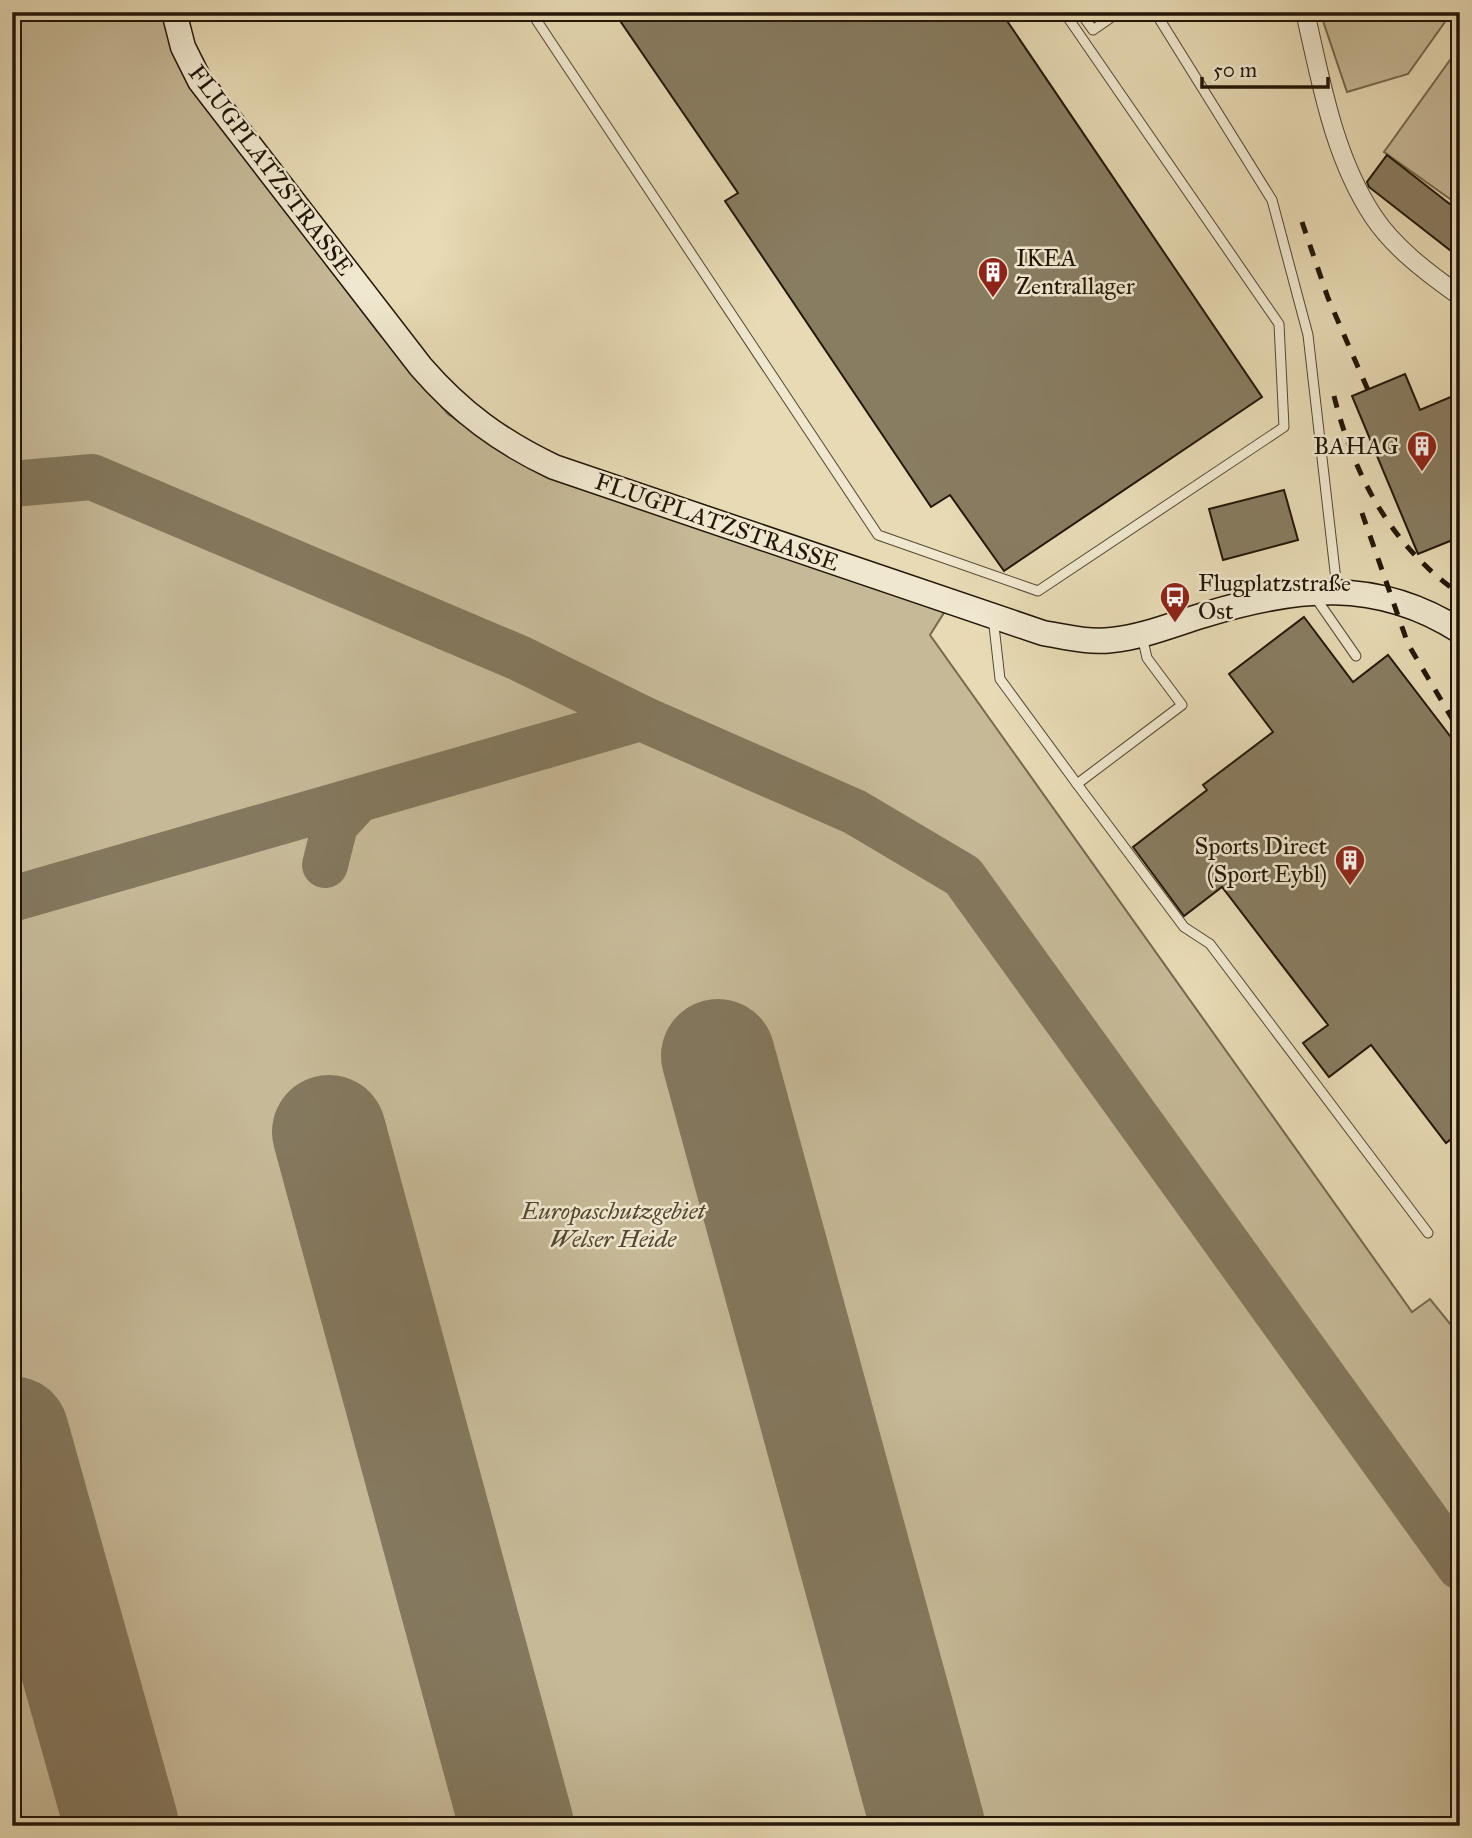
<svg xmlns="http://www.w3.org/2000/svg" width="1472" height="1838" font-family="'IM FELL Great Primer',serif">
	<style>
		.green { fill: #c6b997; stroke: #74684f; stroke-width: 2 }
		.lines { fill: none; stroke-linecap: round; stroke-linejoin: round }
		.taxiway { stroke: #84785e; stroke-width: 46 }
		.runway { stroke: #84785e; stroke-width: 114 }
		.building { fill: #887c61; stroke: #221607; stroke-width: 2 }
		.lane-casing { stroke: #534732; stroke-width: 11 }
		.street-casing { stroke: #534732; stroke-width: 20 }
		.secondary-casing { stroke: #221607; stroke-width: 27 }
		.lane { stroke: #efe7ce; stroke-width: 9 }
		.street { stroke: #efe7ce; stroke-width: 18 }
		.secondary { stroke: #efe7ce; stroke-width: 24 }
		.rail { stroke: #221607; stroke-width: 5; stroke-dasharray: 12 12; stroke-linecap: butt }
		.labels { text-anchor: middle; stroke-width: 5; stroke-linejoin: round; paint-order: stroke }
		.street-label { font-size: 24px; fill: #221607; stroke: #efe7ce }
		.poi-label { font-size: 24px; fill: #221607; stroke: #efe7ce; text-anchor: start }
		.park-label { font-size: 24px; font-style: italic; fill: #534732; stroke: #efe7ce }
	</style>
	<rect width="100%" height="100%" fill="#e7dab4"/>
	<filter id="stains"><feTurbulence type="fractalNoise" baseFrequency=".00286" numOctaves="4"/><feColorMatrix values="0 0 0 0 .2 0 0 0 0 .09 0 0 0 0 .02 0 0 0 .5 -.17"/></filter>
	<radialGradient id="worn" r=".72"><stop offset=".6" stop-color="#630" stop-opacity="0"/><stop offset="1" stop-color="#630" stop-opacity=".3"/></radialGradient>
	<g class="green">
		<polygon points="12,12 163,12 212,113 378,332 448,414 518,462 947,608 930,635 1412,1312 1430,1299 1460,1336 1460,1826 12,1826"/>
		<polygon points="1320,12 1452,12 1408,74 1347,92"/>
		<polygon points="1460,46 1460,206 1384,152"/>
	</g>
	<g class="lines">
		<g class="taxiway">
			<polyline points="12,484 92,477 519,658 641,718"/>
			<polyline points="325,865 335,825 356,802"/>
			<polyline points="12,899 641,718 855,812 963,876 1460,1567"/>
		</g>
		<g class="runway">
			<polyline points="718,1056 928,1826"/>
			<polyline points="329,1132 517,1826"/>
			<polyline points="12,1433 122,1826"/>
		</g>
	</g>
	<g class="building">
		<polygon points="614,12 1001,12 1262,397 1004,571 950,495 931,507 725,201 738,193"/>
		<polygon points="1387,155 1460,212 1460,258 1369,187 1367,182"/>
		<polygon points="1405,374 1420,410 1460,393 1460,537 1418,554 1352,396"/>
		<polygon points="1284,490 1298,540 1223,560 1209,509"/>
		<polygon points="1304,617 1353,682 1388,655 1460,749 1460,1153 1450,1140 1446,1143 1371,1045 1329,1077 1303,1043 1328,1025 1222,887 1184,916 1133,847 1207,790 1203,785 1273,732 1229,674"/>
	</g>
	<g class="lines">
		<g class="lane-casing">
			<g id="lane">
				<polyline points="531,12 878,535 1038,591 1284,427 1279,324 1064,12"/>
				<polyline points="1080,12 1093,30 1119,12"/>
				<polyline points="1155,12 1272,200 1308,335 1337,589"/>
				<polyline points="1315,597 1356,656"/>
				<polyline points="993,617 1000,679 1077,784 1182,705 1147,658 1142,636"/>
				<polyline points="1077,784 1184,927 1210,944 1428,1233"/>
			</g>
		</g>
		<g class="street-casing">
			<path id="street" d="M1305,12c16,69 28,143 68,204 21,32 56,58 87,80"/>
		</g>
		<g class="secondary-casing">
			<path id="secondary" d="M174,12l9,35 17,34 221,286c39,45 80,75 133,100l489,166c23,4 46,10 69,7 31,-3 62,-16 92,-25 91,-28 172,-38 256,16"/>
		</g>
		<use href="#lane" class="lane"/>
		<use href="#street" class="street"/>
		<use href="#secondary" class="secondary"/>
		<g class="rail">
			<polyline points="1302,222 1328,298 1368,390"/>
			<path d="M1334,396c20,80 57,150 126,198"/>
			<polyline points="1362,513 1408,644 1460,732"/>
		</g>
	</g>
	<defs>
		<g id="building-pin" transform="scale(1.575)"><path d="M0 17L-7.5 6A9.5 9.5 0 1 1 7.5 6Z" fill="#8f2418" stroke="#efe7ce"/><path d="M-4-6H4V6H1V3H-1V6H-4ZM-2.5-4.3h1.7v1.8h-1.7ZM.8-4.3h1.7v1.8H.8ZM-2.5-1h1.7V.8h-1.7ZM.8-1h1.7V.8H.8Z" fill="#fff"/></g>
		<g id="bus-pin" transform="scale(1.575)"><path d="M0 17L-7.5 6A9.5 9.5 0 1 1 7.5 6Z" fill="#8f2418" stroke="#efe7ce"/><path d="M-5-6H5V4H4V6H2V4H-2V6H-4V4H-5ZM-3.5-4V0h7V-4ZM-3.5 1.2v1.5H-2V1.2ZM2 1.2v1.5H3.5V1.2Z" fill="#fff"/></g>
	</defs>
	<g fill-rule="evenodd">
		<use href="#building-pin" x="993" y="272"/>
		<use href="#building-pin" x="1422" y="446"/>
		<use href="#bus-pin" x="1175" y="597"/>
		<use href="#building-pin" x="1350" y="860"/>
	</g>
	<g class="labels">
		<g class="street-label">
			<text transform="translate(271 170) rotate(53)" y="8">FLUGPLATZSTRASSE</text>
			<text transform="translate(717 522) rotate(19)" y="8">FLUGPLATZSTRASSE</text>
		</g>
		<g class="poi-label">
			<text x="1016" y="266">IKEA<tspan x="1016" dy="28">Zentrallager</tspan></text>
			<text x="1399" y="454" text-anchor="end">BAHAG</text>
			<text x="1198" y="591">Flugplatzstraße<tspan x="1198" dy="28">Ost</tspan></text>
			<text x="1327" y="854" text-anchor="end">Sports Direct<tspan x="1327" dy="28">(Sport Eybl)</tspan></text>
		</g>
		<g class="park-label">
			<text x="613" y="1219">Europaschutzgebiet<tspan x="613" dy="28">Welser Heide</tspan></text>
		</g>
	</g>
	<rect width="1472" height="1838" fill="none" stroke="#e7dab4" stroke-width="42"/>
	<rect x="14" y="14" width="1444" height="1810" fill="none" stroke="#221607" stroke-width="3.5"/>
	<rect x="21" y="21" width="1430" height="1796" fill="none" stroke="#221607" stroke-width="2"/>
	<path d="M1202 77v10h126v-10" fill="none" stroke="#221607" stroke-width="3.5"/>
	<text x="1213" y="77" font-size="21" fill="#221607" stroke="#efe7ce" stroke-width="5" paint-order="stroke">50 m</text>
	<rect width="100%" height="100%" filter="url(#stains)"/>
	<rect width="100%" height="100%" fill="url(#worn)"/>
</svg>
